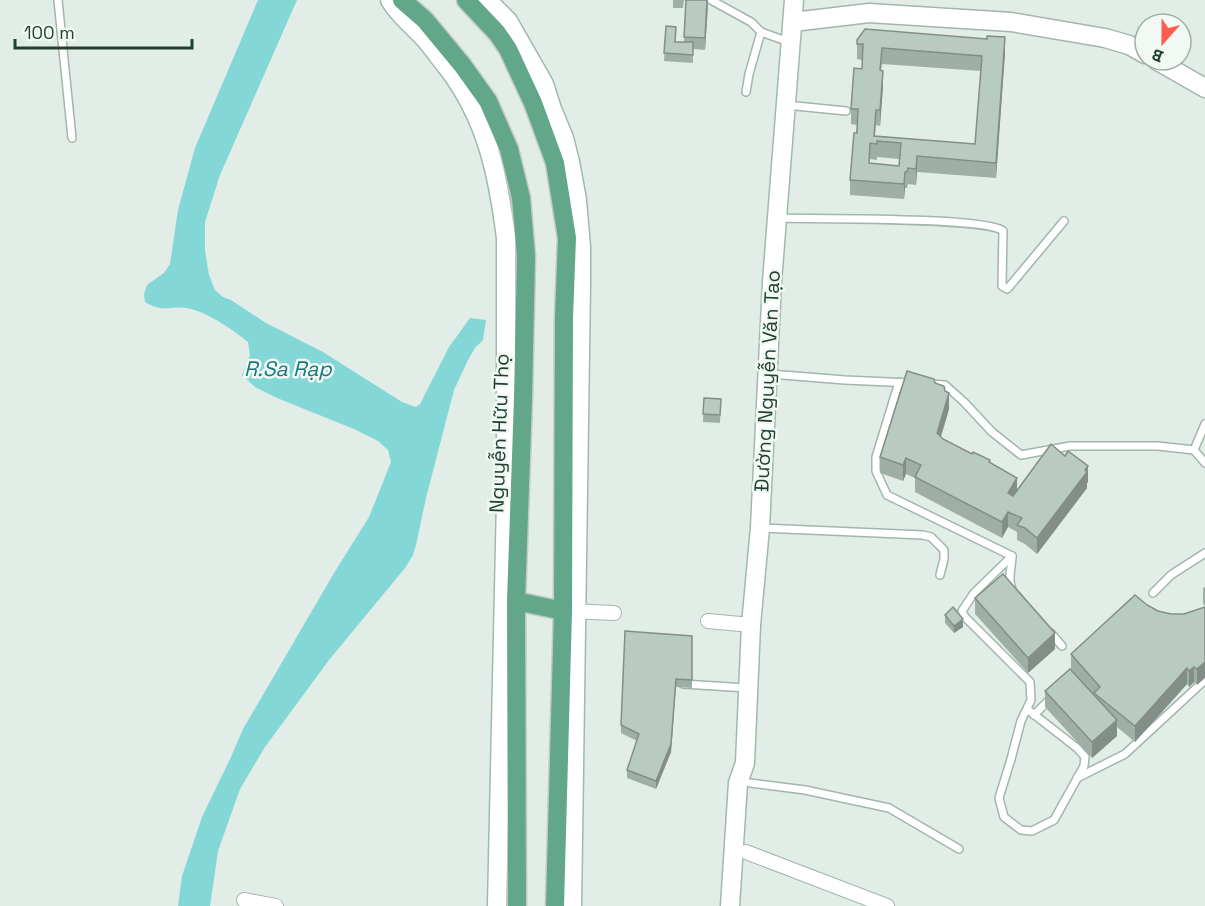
<svg xmlns="http://www.w3.org/2000/svg" width="1205" height="906" font-family="'Space Grotesk',sans-serif">
	<style>
		.water { fill: #84d7d7 }
		.lines { fill: none; stroke-linecap: round; stroke-linejoin: round }
		.service-casing { stroke: #a3b6ac; stroke-width: 10 }
		.minor-casing { stroke: #a3b6ac; stroke-width: 16 }
		.tertiary-casing { stroke: #a3b6ac; stroke-width: 21 }
		.secondary-casing { stroke: #9fbaac; stroke-width: 21 }
		.primary-casing { stroke: #c1cac6; stroke-width: 21 }
		.service { stroke: #fff; stroke-width: 7 }
		.minor { stroke: #fff; stroke-width: 14 }
		.tertiary { stroke: #fff; stroke-width: 18 }
		.secondary { stroke: #fff; stroke-width: 18 }
		.primary { stroke: #62a78a; stroke-width: 18 }
		.wall { fill: #9fafa6; fill-rule: evenodd }
		.shaded-wall { fill: #828e87 }
		.building { fill: #b9cbc1; stroke: #828e87; stroke-width: 1.5; fill-rule: evenodd }
		.labels { text-anchor: middle; stroke-width: 5; stroke-linejoin: round; paint-order: stroke }
		.street-label { font-size: 20px; fill: #204032; stroke: #f2f9f5 }
		.water-label { font-size: 21px; font-style: italic; fill: #147a7b; stroke: #f2f9f5 }
	</style>
	<rect width="100%" height="100%" fill="#e1ede6"/>
	<path class="water" d="M258,0h39l-77,175 -15,47v29l4,24 6,15 8,7 8,3 35,23 57,29 79,50 14,5 4,-3 29,-57 21,-29 16,2 -3,20 -8,8 -7,12 -14,30 -28,108 -10,47 -3,10 -8,13 -76,92 -64,87 -25,42 -22,62 -8,55h-32l4,-30 20,-59 29,-60 12,-28 91,-156 35,-56 22,-55 -3,-12 -10,-9 -24,-12 -77,-31 -22,-11 -13,-12 8,-20 -2,-13c-15,-12 -38,-28 -57,-33 -18,-5 -27,5 -46,-7l-1,-8 3,-9 17,-12 6,-9 8,-54 17,-62z"/>
	<g class="lines">
		<g class="service-casing">
			<g id="service">
				<polyline points="58,0 72,138"/>
				<polyline points="711,0 751,22 761,32"/>
				<polyline points="746,92 749,74 761,32 789,42"/>
				<polyline points="786,105 846,111"/>
				<path d="M779,218c33,1 208,-1 224,13l-1,55 5,3 2,-2 55,-66"/>
				<polyline points="770,374 845,380 911,383"/>
				<path d="M899,382l-23,75v14l11,24 125,61c0,11 -5,23 0,33"/>
				<polyline points="931,384 945,385 964,402 992,432 1021,455 1070,446 1158,446 1194,450 1205,463"/>
				<polyline points="1194,450 1205,424"/>
				<polyline points="762,528 923,535 931,537 944,550 944,559 940,575"/>
				<polyline points="1012,556 974,593 962,611 965,617 1030,682 1031,700 1021,721 1011,759 999,798 1004,817 1021,830 1032,831 1054,820 1084,766 1085,757 1077,748 1027,709"/>
				<polyline points="1153,593 1171,575 1205,553"/>
				<polyline points="1051,633 1062,646"/>
				<polyline points="683,684 747,688"/>
				<polyline points="1034,715 1051,698"/>
				<polyline points="1077,778 1125,754 1205,680"/>
				<polyline points="750,783 805,790 889,808 959,849"/>
			</g>
		</g>
		<g class="minor-casing">
			<g id="minor">
				<polyline points="569,611 614,613"/>
				<polyline points="708,621 751,625"/>
				<polyline points="746,852 887,906"/>
				<polyline points="244,900 276,906"/>
			</g>
		</g>
		<g class="tertiary-casing">
			<g id="tertiary">
				<polyline points="793,22 869,13 1011,22 1105,38 1129,45 1145,54"/>
				<polyline points="1156,60 1205,88"/>
			</g>
		</g>
		<g class="secondary-casing">
			<g id="secondary">
				<path d="M390,0c9,15 22,25 34,38 8,9 15,19 23,29 40,52 51,108 59,171v262l-9,406"/>
				<polyline points="487,0 508,21 544,84 552,109 564,138 570,162 577,200 581,247 581,283 572,906"/>
				<polyline points="730,906 738,783 745,763 751,625 760,528 772,282 794,0"/>
			</g>
		</g>
		<g class="primary-casing">
			<g id="primary">
				<polyline points="402,0 425,20 463,66 488,101 509,149 521,198 526,256 523,398 516,601 517,906"/>
				<polyline points="466,0 497,33 508,49 533,103 555,163 567,238 564,318 563,611 555,906"/>
				<polyline points="516,601 563,611"/>
			</g>
		</g>
		<use href="#service" class="service"/>
		<use href="#minor" class="minor"/>
		<use href="#tertiary" class="tertiary"/>
		<use href="#secondary" class="secondary"/>
		<use href="#primary" class="primary"/>
	</g>
	<g class="wall">
		<polygon points="673,0 708,0 705,50 693,49 693,63 664,61 666,26 675,42 684,42 686,1 684,0 683,8 673,8"/>
		<path d="M857,40l148,13 -9,125 -79,-6 -1,13 -8,-1 -1,4h-2l-1,11 -54,-4v-15l7,-55 -6,-1v-15l11,-40v-9l-5,-1zM882,64l99,7 -6,73 -100,-8 1,-11 4,1 3,-40 -2,-15zM877,157l22,2v7l-29,-3v-4l7,1z"/>
		<polygon points="935,383 945,391 949,409 941,437 943,439 990,463 1017,490 1088,482 1087,483 1087,488 1037,554 1025,544 1017,540 1017,532 1008,527 1002,538 915,492 915,478 906,474 903,481 880,473 880,457"/>
		<polygon points="704,398 721,399 720,423 703,422"/>
		<polygon points="1205,587 1205,606 1203,604 1203,588"/>
		<polygon points="975,598 1055,649 1028,673 975,614"/>
		<polygon points="1147,605 1158,611 1171,614 1184,614 1204,608 1197,685 1194,682 1189,687 1187,684 1135,742 1117,727 1117,736 1092,758 1045,707 1045,691 1071,670 1071,654"/>
		<polygon points="945,615 963,627 954,633 945,623"/>
		<polygon points="692,636 692,688 676,687 671,752 656,789 627,778 627,770 637,741 621,733 621,725"/>
	</g>
	<g class="shaded-wall">
		<polygon points="708,0 708,7 705,50 705,38"/>
		<polygon points="1005,37 1005,53 996,178 996,163"/>
		<polygon points="883,71 883,86 880,126 880,110"/>
		<polygon points="917,156 917,172 916,185 916,169"/>
		<polygon points="905,172 905,188 904,199 904,184"/>
		<polygon points="949,393 949,409 937,449 937,433"/>
		<polygon points="906,458 906,474 903,481 903,465"/>
		<polygon points="1088,466 1088,482 1087,483 1087,488 1037,554 1037,538"/>
		<polygon points="1017,478 1017,493 1008,509 1008,493"/>
		<polygon points="1008,512 1008,527 1002,538 1002,522"/>
		<polygon points="963,619 963,627 954,633 954,626"/>
		<polygon points="1055,633 1055,649 1028,673 1028,658"/>
		<polygon points="1205,662 1205,678 1197,685 1197,669"/>
		<polygon points="1194,667 1194,682 1189,687 1189,671"/>
		<polygon points="1187,668 1187,684 1135,742 1135,726"/>
		<polygon points="676,679 671,752 656,789 656,781"/>
		<polygon points="1117,720 1117,736 1092,758 1092,742"/>
	</g>
	<g class="building">
		<polygon points="686,0 707,0 705,38 684,37"/>
		<polygon points="666,26 676,27 675,42 693,42 693,55 664,53"/>
		<path d="M865,29l122,10v-3l18,1 -9,126 -79,-7 -1,13 -8,-1 -1,4h-2l-1,12 -54,-4 4,-47h3l1,-24h-7l3,-41 8,1 1,-25h-6v-4zM882,48l100,8 -7,88 -101,-8 2,-26h4l3,-39 -3,-1zM877,141l24,2 -2,23 -30,-3 1,-20 7,1z"/>
		<polygon points="907,371 934,379 935,383 944,386 945,391 949,393 937,433 943,439 972,454 973,452 990,460 989,462 1017,478 1008,493 1013,496 1051,444 1065,456 1068,451 1088,466 1085,470 1087,472 1037,538 1025,528 1017,525 1022,518 1008,512 1002,522 915,477 921,465 906,458 903,465 880,457"/>
		<polygon points="704,398 721,399 720,415 703,414"/>
		<polygon points="1003,574 1055,633 1028,658 975,598"/>
		<polygon points="1135,595 1147,605 1158,611 1171,614 1184,614 1205,607 1205,662 1197,669 1194,667 1189,671 1187,668 1135,726 1094,693 1100,687 1071,654"/>
		<polygon points="953,607 963,619 954,626 945,615"/>
		<polygon points="625,631 692,636 692,680 676,679 671,744 656,781 627,770 639,734 621,725"/>
		<polygon points="1070,669 1117,720 1092,742 1045,691"/>
	</g>
	<g class="labels">
		<g class="street-label">
			<text transform="translate(767 381) rotate(-87)" y="7">Đường Nguyễn Văn Tạo</text>
			<text transform="translate(499 433) rotate(-88)" y="7">Nguyễn Hữu Thọ</text>
		</g>
		<g class="water-label">
			<text x="288" y="376">R.Sa Rạp</text>
		</g>
	</g>
	<g transform="translate(1163 42) rotate(201)"><circle r="28" fill="#f2f9f5" stroke="#9eafa7" stroke-width="1.5"/>
	<path d="M0-4.5L10 22L0 15L-10 22Z" fill="#fe5e4e"/>
	<text y="-9" font-size="16" font-weight="bold" text-anchor="middle" fill="#204032">B</text>
	</g>
	<path d="M15 39v9h177v-9" fill="none" stroke="#204032" stroke-width="3"/>
	<text x="24" y="39" font-size="18" fill="#204032" stroke="#f2f9f5" stroke-width="4.5" paint-order="stroke">100 m</text>
</svg>
